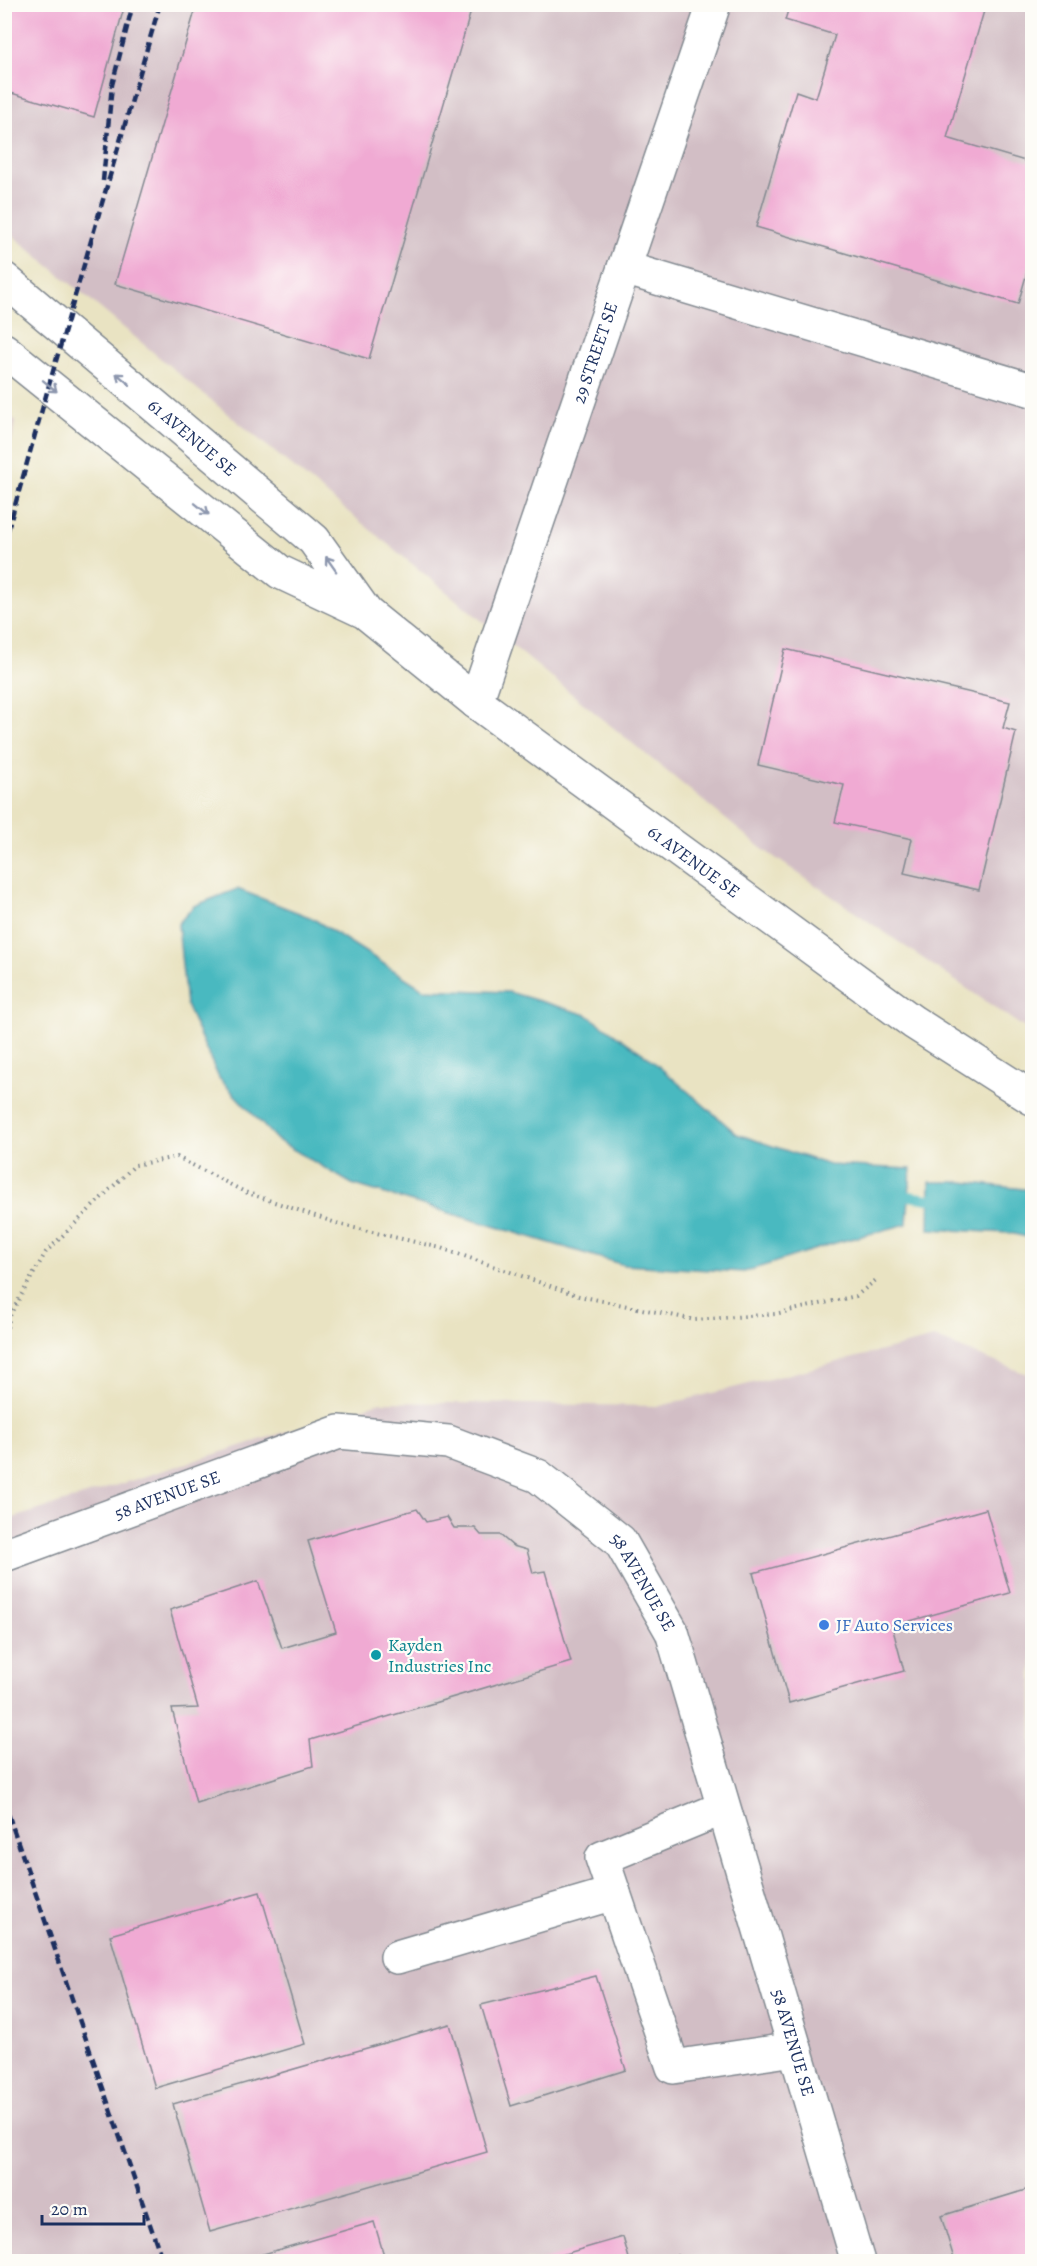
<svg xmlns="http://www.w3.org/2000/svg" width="1037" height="2266" font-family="Alegreya,serif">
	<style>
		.industrial { fill: #d2bec5 }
		.water { fill: #4ab9c0; stroke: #32748f; stroke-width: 1.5 }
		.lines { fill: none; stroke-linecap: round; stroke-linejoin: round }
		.stream { stroke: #4ab9c0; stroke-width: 10 }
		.building { fill: #f0aad3 }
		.minor-casing { stroke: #828990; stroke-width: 36 }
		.path { stroke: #828990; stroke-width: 4; stroke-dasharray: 1.5 4.5; stroke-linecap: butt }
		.minor { stroke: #fff; stroke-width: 33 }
		.rail { stroke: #1b2f5e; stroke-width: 4.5; stroke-dasharray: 9 4.5; stroke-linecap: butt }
		.oneway { stroke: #8d97ae }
		.shop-dot { fill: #3f7fe0; stroke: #fdfcf7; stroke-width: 2 }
		.culture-dot { fill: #0f9aa8; stroke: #fdfcf7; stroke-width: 2 }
		.labels { text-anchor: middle; stroke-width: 4.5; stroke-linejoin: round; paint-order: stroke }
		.street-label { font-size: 18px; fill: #1b2f5e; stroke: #fdfcf7 }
		.shop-label { font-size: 18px; fill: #366cbe; stroke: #fdfcf7; text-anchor: start }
		.culture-label { font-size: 18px; fill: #0d838f; stroke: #fdfcf7; text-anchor: start }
	</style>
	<rect width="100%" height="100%" fill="#fdfcf7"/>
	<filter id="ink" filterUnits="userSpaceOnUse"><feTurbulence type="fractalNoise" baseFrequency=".0167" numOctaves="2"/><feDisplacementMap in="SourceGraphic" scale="12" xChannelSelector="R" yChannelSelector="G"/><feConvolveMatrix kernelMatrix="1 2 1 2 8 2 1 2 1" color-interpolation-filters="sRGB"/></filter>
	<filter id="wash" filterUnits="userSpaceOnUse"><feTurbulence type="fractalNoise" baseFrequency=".008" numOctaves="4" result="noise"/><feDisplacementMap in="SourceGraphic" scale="24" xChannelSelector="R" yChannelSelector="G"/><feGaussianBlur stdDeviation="1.35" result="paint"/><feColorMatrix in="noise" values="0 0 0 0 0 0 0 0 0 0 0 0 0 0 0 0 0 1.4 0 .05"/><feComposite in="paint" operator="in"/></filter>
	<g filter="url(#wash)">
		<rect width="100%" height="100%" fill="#e9e3c2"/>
		<g class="industrial">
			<polygon points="4,5 1032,5 1032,1033 761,848 196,388 5,229"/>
			<polygon points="5,413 16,421 5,470"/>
			<polygon points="934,1338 1032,1376 1032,2261 5,2261 4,1521 380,1402 660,1406"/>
		</g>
		<g class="water">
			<polygon points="237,889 312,918 423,989 509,992 587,1015 648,1057 737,1134 829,1165 911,1169 907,1224 835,1243 744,1272 624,1265 352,1184 277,1140 219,1078 186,1005 178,924 194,906"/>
			<polygon points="930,1182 963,1182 1032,1190 1032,1238 1009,1233 929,1229"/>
		</g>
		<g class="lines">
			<polyline class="stream" points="909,1196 942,1201"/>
		</g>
		<g id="blocks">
			<g class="building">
				<polygon points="4,4 125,4 94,117 4,91"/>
				<polygon points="197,4 473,4 369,359 115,284"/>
				<polygon points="790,4 986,4 947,138 1032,163 1032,255 1018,304 756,227 796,91 816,98 835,35 785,20"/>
				<polygon points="785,649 1010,702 1003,728 1016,732 979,890 904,873 912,839 835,822 844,785 758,765"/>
				<polygon points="417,1509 426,1522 447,1517 454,1528 475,1528 481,1535 500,1535 513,1546 527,1550 533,1573 545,1571 571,1662 310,1740 313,1766 196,1803 172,1709 198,1708 170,1610 258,1581 282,1648 336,1632 308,1541"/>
				<polygon points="986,1509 1010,1593 892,1626 904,1671 789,1703 753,1573"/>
				<polygon points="260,1892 305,2044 155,2088 110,1935"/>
				<polygon points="596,1976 626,2070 511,2106 481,2005"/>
				<polygon points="450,2024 487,2152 210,2232 173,2104"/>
				<polygon points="1032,2188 1032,2262 955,2262 941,2216"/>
				<polygon points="374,2222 386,2262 239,2262 239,2261"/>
				<polygon points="623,2237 630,2262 540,2262 540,2261"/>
				<polygon points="677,2255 679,2262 656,2262 656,2261"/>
			</g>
		</g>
	</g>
	<g filter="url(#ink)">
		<use href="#blocks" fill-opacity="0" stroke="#828990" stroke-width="1.5"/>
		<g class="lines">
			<g class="minor-casing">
				<g id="minor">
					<polyline points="624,268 1032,390"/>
					<path id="s1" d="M4,279l310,261 50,70"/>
					<path id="s2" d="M4,350l276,222 85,40 111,90 437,320 119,76"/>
					<path id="s3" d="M476,702l238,-698"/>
					<path id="s4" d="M4,1555l335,-123 109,10 90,34 82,65 52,91 186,630"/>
					<polyline points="723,1808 602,1858 673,2067 795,2049"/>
					<polyline points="397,1957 614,1893"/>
				</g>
			</g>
			<polyline class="path" points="4,1339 11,1313 46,1252 135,1165 177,1157 245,1192 342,1225 441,1248 579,1296 695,1320 775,1314 856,1296 876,1280"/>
			<use href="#minor" class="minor"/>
			<g class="rail">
				<polyline points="103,181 112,85 133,4"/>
				<polyline points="4,544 49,385 160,4"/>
				<polyline points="4,1802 163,2262"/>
			</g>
		</g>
		<defs><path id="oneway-shaft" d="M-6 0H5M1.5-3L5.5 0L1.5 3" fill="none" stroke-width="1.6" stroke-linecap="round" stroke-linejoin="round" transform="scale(1.5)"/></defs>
		<g class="oneway">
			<use href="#oneway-shaft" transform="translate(123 379) rotate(-140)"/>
			<use href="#oneway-shaft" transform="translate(50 386) rotate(39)"/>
			<use href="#oneway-shaft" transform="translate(202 509) rotate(39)"/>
			<use href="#oneway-shaft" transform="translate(331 564) rotate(-125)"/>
		</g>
	</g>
	<circle class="shop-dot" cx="824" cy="1625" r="6"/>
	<circle class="culture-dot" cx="376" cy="1655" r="6"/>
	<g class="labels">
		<g class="street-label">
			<text dy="6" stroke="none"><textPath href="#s3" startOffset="369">29 STREET SE</textPath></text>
			<text dy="6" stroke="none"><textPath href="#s1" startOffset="246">61 AVENUE SE</textPath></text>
			<text dy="6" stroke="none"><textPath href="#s2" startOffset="861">61 AVENUE SE</textPath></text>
			<text dy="6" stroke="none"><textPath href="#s4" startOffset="174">58 AVENUE SE</textPath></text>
			<text dy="6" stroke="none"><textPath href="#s4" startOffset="714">58 AVENUE SE</textPath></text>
			<text dy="6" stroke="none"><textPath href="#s4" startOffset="1200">58 AVENUE SE</textPath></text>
		</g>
		<g class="shop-label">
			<text x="836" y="1631">JF Auto Services</text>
		</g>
		<g class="culture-label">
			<text x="388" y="1651">Kayden<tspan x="388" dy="21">Industries Inc</tspan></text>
		</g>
	</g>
	<rect width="1037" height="2266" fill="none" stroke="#fdfcf7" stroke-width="24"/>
	<path d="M42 2215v9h102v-9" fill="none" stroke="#1b2f5e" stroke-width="3"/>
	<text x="51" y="2215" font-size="18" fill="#1b2f5e" stroke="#fdfcf7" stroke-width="4.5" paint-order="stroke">20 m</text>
</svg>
